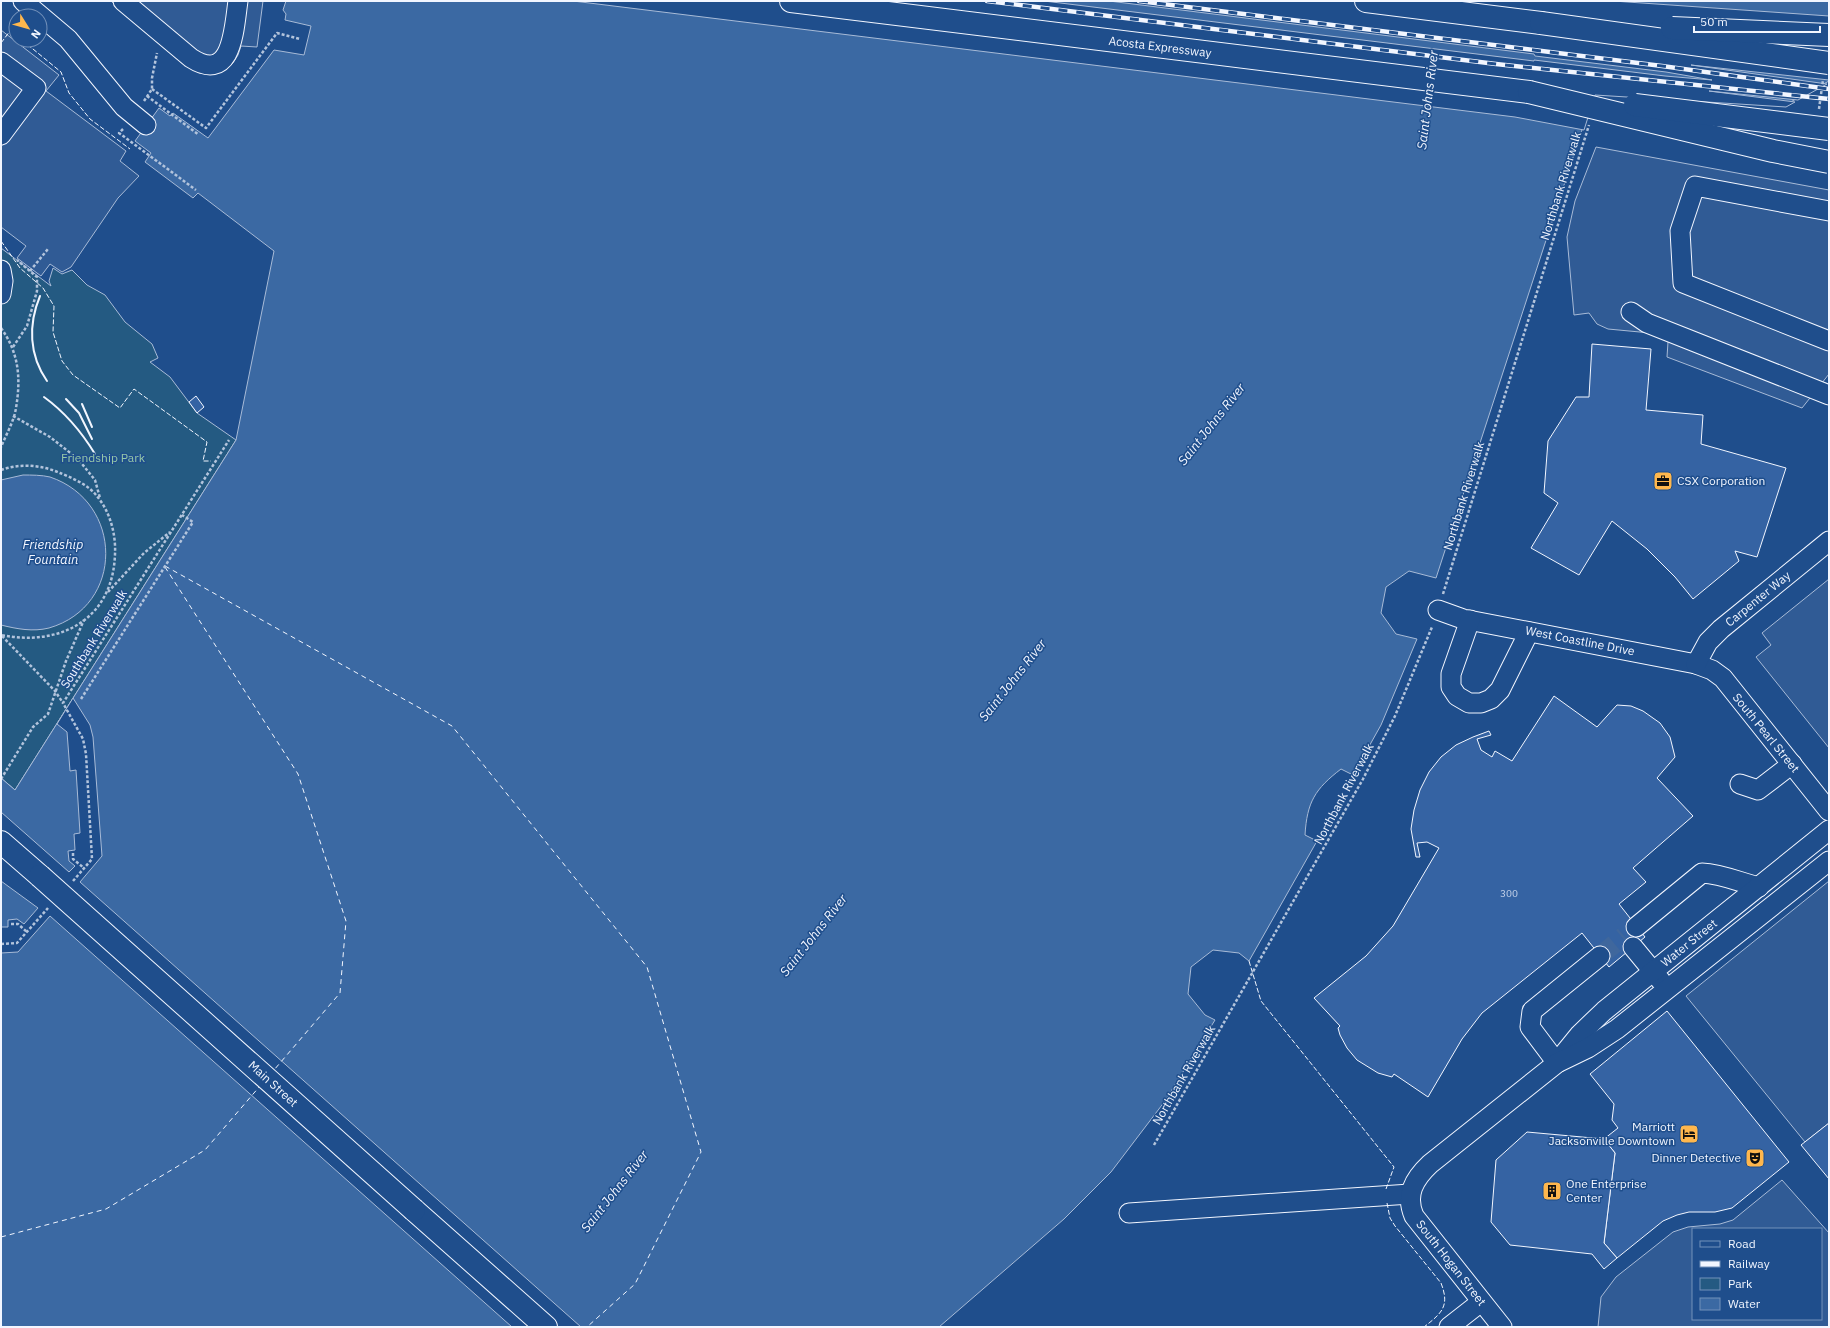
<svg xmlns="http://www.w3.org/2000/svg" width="1830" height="1328" font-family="'IBM Plex Sans',sans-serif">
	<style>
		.green { fill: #245a82; stroke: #a8bbd7 }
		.parking { fill: #305b95; stroke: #a8bbd7; fill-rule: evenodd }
		.water { fill: #3b69a3; stroke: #a8bbd7 }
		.pier { fill: #1f4e8c; stroke: #a8bbd7 }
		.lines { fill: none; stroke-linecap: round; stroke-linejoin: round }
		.ferry { stroke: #f2f6ff; stroke-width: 1; stroke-dasharray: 5 4; stroke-linecap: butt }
		.building { fill: #3563a3; stroke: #f2f6ff }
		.minor-tunnel { stroke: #3f679d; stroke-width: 19; stroke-dasharray: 19 10; stroke-linecap: butt }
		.minor-casing { stroke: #f2f6ff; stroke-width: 21 }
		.major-casing { stroke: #f2f6ff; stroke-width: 24 }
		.highway-casing { stroke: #f2f6ff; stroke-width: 24 }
		.path { stroke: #b3c4dc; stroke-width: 2.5; stroke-dasharray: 3 2; stroke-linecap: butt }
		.minor { stroke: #1f4e8c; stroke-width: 19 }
		.major { stroke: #1f4e8c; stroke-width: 22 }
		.highway { stroke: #1f4e8c; stroke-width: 22 }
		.rail-casing { stroke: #f2f6ff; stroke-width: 4.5 }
		.rail { stroke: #1f4e8c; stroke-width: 3; stroke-dasharray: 9; stroke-linecap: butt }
		.major-bridge-casing { stroke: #f2f6ff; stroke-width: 24; stroke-linecap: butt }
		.highway-bridge-casing { stroke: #f2f6ff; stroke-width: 24; stroke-linecap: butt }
		.major-bridge { stroke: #1f4e8c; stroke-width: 22 }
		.highway-bridge { stroke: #1f4e8c; stroke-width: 22 }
		.fence { stroke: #f2f6ff; stroke-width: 1; stroke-dasharray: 5 2; stroke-linecap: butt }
		.wall { stroke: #f2f6ff; stroke-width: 2 }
		.labels { text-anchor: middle; stroke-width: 3; stroke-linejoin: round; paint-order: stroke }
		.number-label { font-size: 10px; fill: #c3d1e8 }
		.street-label { font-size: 12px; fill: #f2f6ff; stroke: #1f4e8c }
		.park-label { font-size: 12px; fill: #97c8a6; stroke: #1f4e8c }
		.poi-label { font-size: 12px; fill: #f2f6ff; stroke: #1f4e8c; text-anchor: start }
		.water-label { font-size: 13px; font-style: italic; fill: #f2f6ff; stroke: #1f4e8c }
	</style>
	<rect width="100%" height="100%" fill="#1f4e8c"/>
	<polygon class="green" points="1,248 51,286 49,281 53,268 62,274 72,270 87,285 105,295 125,322 152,344 158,358 150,362 170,377 197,413 236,440 15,790 1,778"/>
	<g class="parking">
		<polygon points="111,1 263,1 257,47 241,46 238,55 233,63 225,69 207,74 199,73 186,65"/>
		<polygon points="1,30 59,75 46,91 126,151 120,161 139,176 118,198 71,267 62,272 50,264 41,276 17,258 26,246 1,227"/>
		<polygon points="1596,147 1829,190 1829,374 1802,408 1667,357 1668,342 1661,334 1608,329 1597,324 1589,313 1574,315 1567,237 1575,201"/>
		<polygon points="1829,579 1829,748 1756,657 1771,645 1762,633"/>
		<polygon points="1829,881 1829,1123 1805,1142 1686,996"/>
		<path d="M1782,1180l47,53v94h-231l3,-30 15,-20 57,-45 15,-5 32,-3 13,-4zM1693,1229h128v90h-128z"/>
	</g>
	<g class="water">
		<path d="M286,1h1543v80l-44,24 -191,-12 -158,485 -27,-7 -23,16 -5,26 15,21 21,5 -36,86 -28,50 -12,-6c-26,20 -34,33 -36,66l12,6 -68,120 -10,-8 -26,-3 -22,17 -3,27 17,21 10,5 -50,81 -54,71 -47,47 -125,108h-938v-549l14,12 221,-350 38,-189 -76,-58 -5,5 -48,-36 6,-9 -16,-12 24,-33 11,8 3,-3 35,25 66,-88 30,5 7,-29 -26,-6 1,-6 -3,-4z"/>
		<path d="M23,475c8,0 19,0 27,2 74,25 75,129 -1,151 -16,4 -32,1 -48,-3v-145z"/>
	</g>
	<g class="pier">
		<polygon points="573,1 1044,1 1534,61 1534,60 1665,76 1712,80 1666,72 1535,56 1534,54 1109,1 1613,1 1829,16 1829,80 1691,65 1827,84 1798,100 1709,91 1795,102 1786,107 1595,95 1584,130 1515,117"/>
		<polygon points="73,698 90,725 93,737 102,856 80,882 581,1327 512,1327 50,916 18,952 1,953 1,927 8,927 8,920 17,919 24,924 38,908 1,881 1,812 69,872 75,866 69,861 68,851 75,850 74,834 80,833 76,770 70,771 67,732 57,724"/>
	</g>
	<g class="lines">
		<g class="ferry">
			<polyline points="165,566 452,726 647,967 701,1152 635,1284 587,1327"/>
			<polyline points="165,567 298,774 346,921 340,993 274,1070"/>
			<polyline points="1,1237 106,1209 205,1150 260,1086"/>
		</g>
	</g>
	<g class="building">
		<polygon points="1592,344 1651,349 1646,410 1703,415 1701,444 1786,468 1757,557 1735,551 1739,561 1693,599 1675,577 1647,549 1612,521 1579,575 1531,548 1558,503 1544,493 1548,441 1576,397 1589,397"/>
		<polygon points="196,396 204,407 197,413 189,402"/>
		<polygon points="1554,696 1597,727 1617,705 1631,706 1643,711 1660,723 1670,737 1675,757 1657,778 1693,816 1633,868 1646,882 1619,904 1645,937 1609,967 1582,933 1482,1013 1462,1039 1428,1097 1394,1074 1392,1077 1378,1073 1357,1060 1347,1048 1340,1035 1338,1028 1340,1026 1314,998 1366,956 1393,926 1439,848 1427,842 1417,843 1420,857 1416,857 1411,829 1414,810 1420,790 1429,772 1441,757 1456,745 1473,737 1489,731 1491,735 1477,739 1481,750 1492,757 1495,751 1512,761"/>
		<polygon points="1667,1011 1789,1162 1732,1208 1715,1212 1689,1212 1677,1215 1663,1221 1617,1258 1604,1243 1615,1153 1604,1139 1618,1128 1612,1120 1614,1104 1590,1074"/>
		<polygon points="1829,1123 1829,1179 1801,1145"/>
		<polygon points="1527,1132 1604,1139 1615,1153 1604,1243 1617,1258 1604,1269 1592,1254 1510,1245 1491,1222 1496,1160"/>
	</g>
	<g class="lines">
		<polyline class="minor-tunnel" points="1600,956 1624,936"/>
		<g class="minor-casing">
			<g id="minor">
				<polyline points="23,1 68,39 124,107 146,125"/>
				<path d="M123,1l68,57c42,27 43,-31 47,-57"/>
				<polyline points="1,62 36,88 1,135"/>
				<polyline points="1829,211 1695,186 1680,231 1683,283 1829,341"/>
				<polyline points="1,270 3,281 1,294"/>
				<polyline points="1631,312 1647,323 1829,395"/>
				<polyline points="1438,610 1463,619 1696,664 1712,670 1723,678 1829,811"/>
				<polyline points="1470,620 1451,674 1451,687 1457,696 1469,703 1481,703 1491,699 1500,690 1529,632"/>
				<polyline points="1696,664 1708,642 1721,629 1829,541"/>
				<polyline points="1740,784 1758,790 1792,764"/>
				<path d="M1636,927l66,-54c20,1 37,9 57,14"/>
				<polyline points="1633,947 1661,981"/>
				<polyline points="1558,1061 1580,1034 1604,1011 1829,830"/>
				<polyline points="1557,1063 1530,1027 1532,1011 1600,956"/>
				<polyline points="1129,1213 1410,1194"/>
				<polyline points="1449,1327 1481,1302"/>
				<path d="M1502,1327l-88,-111c-9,-21 0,-37 16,-52l127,-101 31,-15 29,-19 212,-168"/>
			</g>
		</g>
		<g class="major-casing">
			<g id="major">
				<polyline points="1,842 40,876"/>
				<polyline points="414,1210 546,1327"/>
			</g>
		</g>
		<g class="highway-casing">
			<g id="highway">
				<polyline points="791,1 1529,92"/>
				<polyline points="1366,1 1541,23"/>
			</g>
		</g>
		<g class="path">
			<polyline points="152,89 206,128 277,33 300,39"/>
			<polyline points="147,96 199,135"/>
			<polyline points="144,101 152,89 152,78 157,53"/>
			<polyline points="1819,109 1823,80"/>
			<polyline points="123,129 119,133 196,190"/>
			<polyline points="30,271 48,249"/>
			<path d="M1,328c18,25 20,50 15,80 -2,13 -10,27 -15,39"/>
			<polyline points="13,347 27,326 37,291 37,277 17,260"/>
			<polyline points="13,416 50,437 78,459 95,480 100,498"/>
			<path d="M1,470c19,-7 41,-5 59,3 12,5 27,11 36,22 14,16 20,39 19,59 -2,65 -54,93 -114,81"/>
			<polyline points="108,592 144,553 170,532"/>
			<polyline points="1443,594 1589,125"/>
			<polyline points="2,636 55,691 63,703"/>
			<polyline points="81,699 193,522 182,515"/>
			<polyline points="1,779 33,727 48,714 66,661 84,620"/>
			<polyline points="73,853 73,859 84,868"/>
			<polyline points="73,881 92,859 86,754 83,739 63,703 229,440"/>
			<polyline points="11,924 18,924 27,932"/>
			<polyline points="1,944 17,943 48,908"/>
			<polyline points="1154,1145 1363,779 1395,716 1432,627"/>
		</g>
		<use href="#minor" class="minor"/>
		<use href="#major" class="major"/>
		<use href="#highway" class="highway"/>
		<g class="rail-casing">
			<g id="rail">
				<polyline points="987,1 1496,64 1829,99"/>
				<polyline points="1139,1 1662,66 1829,89"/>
			</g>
		</g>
		<use href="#rail" class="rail"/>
		<g class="major-bridge-casing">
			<polyline id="major-bridge" points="40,876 414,1210"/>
		</g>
		<g class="highway-bridge-casing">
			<g id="highway-bridge">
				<polyline points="1541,23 1829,63"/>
				<polyline points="1672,28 1829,35"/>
				<polyline points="1529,92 1773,151 1829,162"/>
				<polyline points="1635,105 1829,129"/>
			</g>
		</g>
		<use href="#major-bridge" class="major-bridge"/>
		<use href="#highway-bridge" class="highway-bridge"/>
		<g class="fence">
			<polyline points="22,40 61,72 69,93 90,119 130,149"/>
			<polyline points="1,43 10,31 16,36"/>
			<polyline points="1,241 20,268 43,288 54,306 53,332 62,361 73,375 120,408 134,389 207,442 203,461 211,461"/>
			<polyline points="1249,961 1261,1001 1394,1167 1386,1189"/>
			<path d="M1387,1203l3,15 5,8 46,57c9,23 1,30 -17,44"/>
		</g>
		<g class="wall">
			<path d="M40,296c-12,29 -11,59 7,85"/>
			<path d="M44,397c22,16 37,34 51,57"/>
			<polyline points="66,399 79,413 92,439"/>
			<polyline points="82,404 92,427"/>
		</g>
	</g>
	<defs>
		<g id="office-square" transform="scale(1)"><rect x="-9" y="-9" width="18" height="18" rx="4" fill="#ffb74d" stroke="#1f4e8c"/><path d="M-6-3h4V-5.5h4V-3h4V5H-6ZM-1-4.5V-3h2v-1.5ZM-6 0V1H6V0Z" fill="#111"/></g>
		<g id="hotel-square" transform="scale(1)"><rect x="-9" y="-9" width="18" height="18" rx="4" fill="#ffb74d" stroke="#1f4e8c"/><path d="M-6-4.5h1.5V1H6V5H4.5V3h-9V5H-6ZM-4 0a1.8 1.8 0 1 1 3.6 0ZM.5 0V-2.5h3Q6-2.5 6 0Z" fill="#111"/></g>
		<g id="theatre-square" transform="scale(1)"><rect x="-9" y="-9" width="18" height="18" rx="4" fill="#ffb74d" stroke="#1f4e8c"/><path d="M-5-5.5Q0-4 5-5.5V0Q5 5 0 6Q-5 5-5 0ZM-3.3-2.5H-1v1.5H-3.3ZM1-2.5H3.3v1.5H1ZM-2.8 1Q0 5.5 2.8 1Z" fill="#111"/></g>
		<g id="building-square" transform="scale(1)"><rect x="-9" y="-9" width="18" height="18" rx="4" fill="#ffb74d" stroke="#1f4e8c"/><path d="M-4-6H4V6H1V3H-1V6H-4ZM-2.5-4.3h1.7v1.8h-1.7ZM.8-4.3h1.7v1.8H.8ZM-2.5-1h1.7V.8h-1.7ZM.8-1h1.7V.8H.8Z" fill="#111"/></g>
	</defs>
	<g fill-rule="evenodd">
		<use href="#office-square" x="1663" y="481"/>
		<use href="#hotel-square" x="1689" y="1134"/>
		<use href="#theatre-square" x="1755" y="1158"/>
		<use href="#building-square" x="1552" y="1191"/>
	</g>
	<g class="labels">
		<g class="number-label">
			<text x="1509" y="897">300</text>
		</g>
		<g class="street-label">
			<text transform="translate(1160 47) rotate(7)" y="4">Acosta Expressway</text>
			<text transform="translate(1561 186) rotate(-73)" y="4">Northbank Riverwalk</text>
			<text transform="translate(1464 496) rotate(-73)" y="4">Northbank Riverwalk</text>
			<text transform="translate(1758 599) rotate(-39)" y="4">Carpenter Way</text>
			<text transform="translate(94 639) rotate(-58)" y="4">Southbank Riverwalk</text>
			<text transform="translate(1580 641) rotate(11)" y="4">West Coastline Drive</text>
			<text transform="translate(1766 733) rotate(51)" y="4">South Pearl Street</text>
			<text transform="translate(1344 794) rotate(-62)" y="4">Northbank Riverwalk</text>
			<text transform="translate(1689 943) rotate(-39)" y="4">Water Street</text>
			<text transform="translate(1184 1075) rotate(-60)" y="4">Northbank Riverwalk</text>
			<text transform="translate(273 1084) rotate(42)" y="4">Main Street</text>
			<text transform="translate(1451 1263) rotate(52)" y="4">South Hogan Street</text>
		</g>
		<g class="park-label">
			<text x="103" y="462">Friendship Park</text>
		</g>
		<g class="poi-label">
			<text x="1677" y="485">CSX Corporation</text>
			<text x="1675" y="1131" text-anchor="end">Marriott<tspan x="1675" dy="14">Jacksonville Downtown</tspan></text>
			<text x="1741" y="1162" text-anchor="end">Dinner Detective</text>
			<text x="1566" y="1188">One Enterprise<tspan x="1566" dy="14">Center</tspan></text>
		</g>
		<g class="water-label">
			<text transform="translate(1427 100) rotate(-83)" y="5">Saint Johns River</text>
			<text transform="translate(1211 424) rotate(-52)" y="5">Saint Johns River</text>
			<text x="53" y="549">Friendship<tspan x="53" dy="15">Fountain</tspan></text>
			<text transform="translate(1012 680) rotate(-52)" y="5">Saint Johns River</text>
			<text transform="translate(813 935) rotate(-52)" y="5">Saint Johns River</text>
			<text transform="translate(614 1191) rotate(-52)" y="5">Saint Johns River</text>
		</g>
	</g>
	<rect width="1830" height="1328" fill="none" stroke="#f2f6ff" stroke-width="4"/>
	<rect x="1692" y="1228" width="130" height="92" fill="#1f4e8c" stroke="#7391ba"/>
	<rect x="1700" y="1241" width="20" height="6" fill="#1f4e8c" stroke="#7391ba"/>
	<text x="1728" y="1248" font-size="12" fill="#f2f6ff">Road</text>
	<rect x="1700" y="1261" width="20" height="6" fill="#f2f6ff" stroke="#7391ba"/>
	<text x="1728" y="1268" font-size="12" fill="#f2f6ff">Railway</text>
	<rect x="1700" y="1278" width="20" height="12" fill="#245a82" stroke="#7391ba"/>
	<text x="1728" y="1288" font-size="12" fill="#f2f6ff">Park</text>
	<rect x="1700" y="1298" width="20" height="12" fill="#3b69a3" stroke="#7391ba"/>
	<text x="1728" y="1308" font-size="12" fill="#f2f6ff">Water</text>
	<g transform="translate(28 28) rotate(127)"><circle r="19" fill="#1f4e8c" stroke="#7391ba"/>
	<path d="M0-3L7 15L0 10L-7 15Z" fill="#ffb74d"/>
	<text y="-6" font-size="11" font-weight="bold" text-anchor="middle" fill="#f2f6ff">N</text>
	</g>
	<path d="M1694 26v6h126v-6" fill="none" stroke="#f2f6ff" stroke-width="2"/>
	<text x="1700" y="26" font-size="12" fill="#f2f6ff" stroke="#1f4e8c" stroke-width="3" paint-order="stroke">50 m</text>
</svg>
